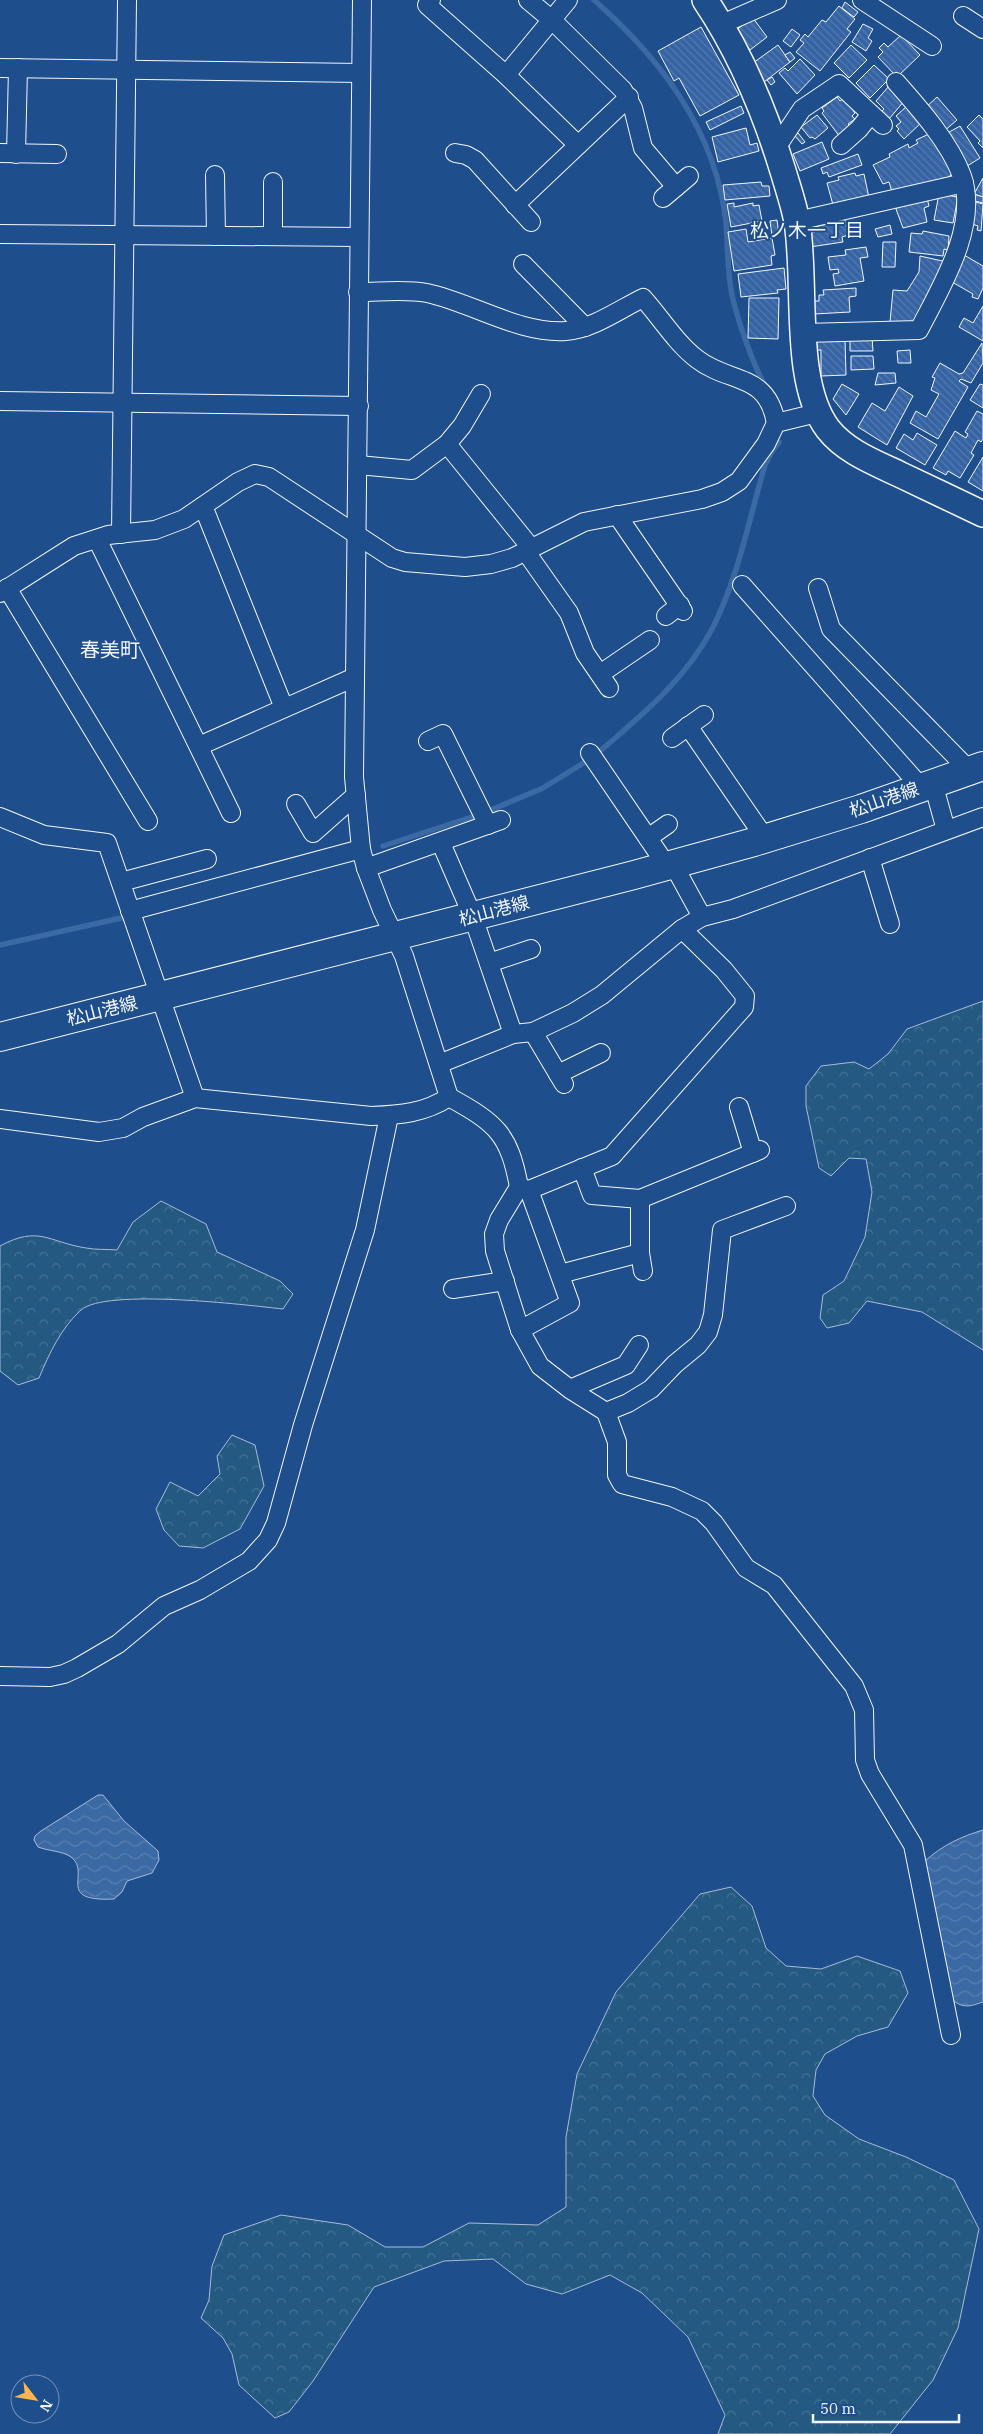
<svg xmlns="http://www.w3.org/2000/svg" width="983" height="2434" font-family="'IBM Plex Serif','Noto Sans JP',serif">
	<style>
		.forest { fill: url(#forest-crowns); stroke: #a8bbd7 }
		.water { fill: url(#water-waves); stroke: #a8bbd7 }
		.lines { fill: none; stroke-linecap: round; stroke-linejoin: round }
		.stream { stroke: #3b69a3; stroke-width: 5.5 }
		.building { fill: url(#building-back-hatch); stroke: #f2f6ff }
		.street-casing { stroke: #f2f6ff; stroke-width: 20 }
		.secondary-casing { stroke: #f2f6ff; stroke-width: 28 }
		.primary-casing { stroke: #f2f6ff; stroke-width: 30 }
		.street { stroke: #1f4e8c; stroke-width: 18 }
		.secondary { stroke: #1f4e8c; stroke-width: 25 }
		.primary { stroke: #1f4e8c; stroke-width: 28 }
		.labels { text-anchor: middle; stroke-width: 4; stroke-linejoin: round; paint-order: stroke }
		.street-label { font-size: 18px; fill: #f2f6ff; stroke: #1f4e8c }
		.neighbourhood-label { font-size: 19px; fill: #f2f6ff; stroke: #1f4e8c }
		.quarter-label { font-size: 20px; fill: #f2f6ff; stroke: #1f4e8c }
	</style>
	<defs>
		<pattern id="forest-crowns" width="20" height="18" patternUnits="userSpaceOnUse" patternTransform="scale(1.25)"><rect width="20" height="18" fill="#245a82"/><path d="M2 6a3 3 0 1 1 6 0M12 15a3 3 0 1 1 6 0" fill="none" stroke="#447295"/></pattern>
		<pattern id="water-waves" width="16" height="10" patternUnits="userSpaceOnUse" patternTransform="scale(1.25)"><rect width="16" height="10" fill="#3b69a3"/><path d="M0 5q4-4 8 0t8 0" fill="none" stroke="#587fb1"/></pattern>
		<pattern id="building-back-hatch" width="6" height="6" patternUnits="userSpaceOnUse" patternTransform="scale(1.25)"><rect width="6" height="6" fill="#3563a3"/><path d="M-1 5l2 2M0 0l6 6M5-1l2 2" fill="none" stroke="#537ab1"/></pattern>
	</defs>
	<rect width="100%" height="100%" fill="#1f4e8c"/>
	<g class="forest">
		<polygon points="983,1001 983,1350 922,1312 867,1301 849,1323 827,1328 820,1318 823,1295 844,1281 865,1237 872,1192 866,1159 849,1158 831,1176 819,1168 806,1106 806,1086 821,1066 854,1062 869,1069 888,1054 907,1029"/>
		<path d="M161,1201l45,23 11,28 63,29 13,13 -10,15c-36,-4 -177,-21 -202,1 -20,18 -32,44 -42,68l-21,7 -18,-14v-125c39,-21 48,-4 86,2 10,2 21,1 31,2l16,-28z"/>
		<polygon points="232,1435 255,1445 264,1486 240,1529 203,1548 179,1546 164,1530 156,1509 170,1482 198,1496 220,1474 217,1456"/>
		<polygon points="731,1887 752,1906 766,1948 786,1966 821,1969 857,1956 900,1971 908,1993 888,2027 857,2036 825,2054 816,2070 813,2096 825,2115 859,2139 906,2157 954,2180 979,2229 958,2328 933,2380 890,2434 718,2434 725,2415 688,2337 642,2293 610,2275 562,2294 526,2284 493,2259 444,2261 374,2287 313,2381 289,2412 275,2418 239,2385 232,2354 223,2338 201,2318 209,2300 212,2266 224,2235 281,2215 348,2225 385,2247 423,2247 469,2223 538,2225 566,2207 566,2137 577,2074 616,1992 700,1894"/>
	</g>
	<g class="water">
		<path d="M98,1795h5l21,26 34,30 1,9 -7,13 -25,8 -5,11 -8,7c-60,3 -22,-26 -43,-42 -8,-6 -23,-6 -33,-10l-4,-7 1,-4 6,-5z"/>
		<path d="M983,1830v172c-12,4 -20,7 -30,-2l-28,-139c18,-16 35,-24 58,-31z"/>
	</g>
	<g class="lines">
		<g class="stream">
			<path d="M594,0c67,59 122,131 132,223 2,24 1,49 6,72 6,27 21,69 34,93"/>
			<path d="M599,752c42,-36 87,-73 113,-123 26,-50 37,-110 53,-164l6,-12 8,-11"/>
			<polyline points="491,810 543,788 585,762"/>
			<polyline points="383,846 475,816"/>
			<polyline points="0,945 130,916"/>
		</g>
	</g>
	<g class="building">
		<polygon points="845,2 858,12 854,17 842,8"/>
		<polygon points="839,6 855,19 847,29 851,32 820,71 796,52 804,43 800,40 805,34 808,37 822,20 826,22"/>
		<polygon points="753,18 767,37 750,50 736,30"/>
		<polygon points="863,24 873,29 868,38 872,41 866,51 852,42"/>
		<polygon points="701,27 739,95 700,116 679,78 674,81 658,51"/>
		<polygon points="792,29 800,35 791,47 783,41"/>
		<polygon points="901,35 920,55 897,77 878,57 883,52 879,48 884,43 888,47"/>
		<polygon points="778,45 790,62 764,82 753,63"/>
		<polygon points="851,45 867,60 849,78 834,63"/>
		<polygon points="790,52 795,58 790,62 785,55"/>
		<polygon points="800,59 815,75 797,94 779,73 785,68 788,71"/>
		<polygon points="874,65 889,79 870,98 856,83"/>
		<polygon points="772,77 775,82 771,85 767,80"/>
		<polygon points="889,86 905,100 889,119 881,112 884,109 876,101"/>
		<polygon points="837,97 840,101 844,98 855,113 852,116 855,119 848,124 852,128 840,137 822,113 824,111 822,108"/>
		<polygon points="937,97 957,120 943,132 924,109"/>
		<polygon points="741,106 744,113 710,130 706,122"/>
		<polygon points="907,106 922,122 904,139 897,131 899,129 896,126 901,122 896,116"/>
		<polygon points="817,115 828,128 815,139 812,137 810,138 801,127"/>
		<polygon points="979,115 983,119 983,148 978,143 980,141 967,127"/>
		<polygon points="960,126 980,158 964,168 944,135"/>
		<polygon points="746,128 750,145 757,143 759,151 718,162 712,137"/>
		<polygon points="798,133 805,142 802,144 795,136"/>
		<polygon points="931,133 956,172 939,183 894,198 889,182 883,184 873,165 890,157 889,154 908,144 909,148 918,143 916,140"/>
		<polygon points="822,142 829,159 800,171 793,154"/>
		<polygon points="858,154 862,165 829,177 827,172 823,174 821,168"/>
		<polygon points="855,173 856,176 864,174 869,198 833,205 827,183 839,180 838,177"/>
		<polygon points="983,178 983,197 974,194"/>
		<polygon points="761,182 762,186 769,186 770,196 725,200 723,185"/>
		<polygon points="939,194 958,197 953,223 934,220"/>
		<polygon points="973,194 983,197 983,203 971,200"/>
		<polygon points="927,198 929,206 924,208 927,222 903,228 896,209 898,205"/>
		<polygon points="975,202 983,204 981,231 977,230 978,226 969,223"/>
		<polygon points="734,203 734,207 753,203 753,206 759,205 762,221 731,227 727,204"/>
		<polygon points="777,220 779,235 772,236 770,221"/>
		<polygon points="845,220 848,235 842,237 843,242 810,247 808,233 815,232 814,227"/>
		<polygon points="890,225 892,234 878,237 875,229"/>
		<polygon points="746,229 748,242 772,238 775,255 771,256 772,265 734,271 728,232"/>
		<polygon points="923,231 949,236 948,250 944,249 943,256 909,252 911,233 922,234"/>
		<polygon points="883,242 896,242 895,267 882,267"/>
		<polygon points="866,247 868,257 860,258 864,281 835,286 833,274 839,273 838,269 830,270 828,257 846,255 845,250"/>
		<polygon points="964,255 983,266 983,288 978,299 972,297 973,294 952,282"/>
		<polygon points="920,256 947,262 919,327 890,322 893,290 907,291 919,272"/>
		<polygon points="784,268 786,289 777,290 778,293 741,297 738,274"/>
		<polygon points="856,288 856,296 849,297 850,312 814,314 814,301 819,301 819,295 824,295 823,290"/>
		<polygon points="749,298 779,298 778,339 748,338"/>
		<polygon points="983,306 983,341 959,327 964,318 973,323"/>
		<polygon points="872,337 873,351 850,351 850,338"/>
		<polygon points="845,340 846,375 821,376 821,350 816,350 816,341"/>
		<polygon points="982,343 983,363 971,383 961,379 959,381 968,387 938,439 910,423 916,411 926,417 939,394 931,390 935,378 932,377 940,363 959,374 963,373"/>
		<polygon points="910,350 911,363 898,363 897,351"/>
		<polygon points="851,356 873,356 874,369 851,370"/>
		<polygon points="878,373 895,373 896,383 875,385"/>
		<polygon points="842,384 859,394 846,415 833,399"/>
		<polygon points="980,384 983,385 983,408 970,400"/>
		<polygon points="899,387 913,396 887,445 858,427 872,403 885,411"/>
		<polygon points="977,411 983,414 983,439 981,442 978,440 971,453 974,455 960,478 948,471 946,475 933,468 955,431 966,438 968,434 965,432"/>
		<polygon points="917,433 937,445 925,465 896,448 904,434 913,440"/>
		<polygon points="983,457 983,491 968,482"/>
	</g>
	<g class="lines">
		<g class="street-casing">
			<g id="street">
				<path d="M362,0l-8,777 7,72 5,19 16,42 22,46 45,141c47,26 60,36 70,90l-20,33 -5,14 1,17 25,79 20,36 31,24 35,22 11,30v33l5,9 50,13 30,14 12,12 32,45 28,17 80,101 10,24 1,50 5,14 43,71 38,190"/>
				<polyline points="431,0 427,5 506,75 578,145"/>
				<polyline points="528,0 552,20 623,90 633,108 643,148 676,187"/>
				<polyline points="862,0 932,46"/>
				<polyline points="963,16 983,29"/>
				<polyline points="720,25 777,0"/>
				<polyline points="0,68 361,73"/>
				<polyline points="506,75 568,0"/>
				<polyline points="841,145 859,129 871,114"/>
				<polyline points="776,148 802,109 839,84 883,125"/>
				<polyline points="0,153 57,154"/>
				<polyline points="455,153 466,155 475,160 531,222"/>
				<polyline points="16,154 18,68"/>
				<polyline points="215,175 216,236"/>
				<polyline points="273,182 273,236"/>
				<polyline points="663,198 689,176"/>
				<polyline points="515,205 629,97"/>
				<polyline points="797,221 964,183"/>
				<polyline points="0,234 359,237"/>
				<polyline points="523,264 585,327"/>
				<path d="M358,292c22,0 48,-3 69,1 46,10 92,41 139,38 27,-2 54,-22 77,-33 18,20 33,45 54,61 32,25 70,13 79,64"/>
				<path d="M804,333l115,-3c22,-43 60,-104 43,-154 -12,-33 -42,-67 -66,-94"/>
				<polyline points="0,401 359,406"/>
				<polyline points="447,444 532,549"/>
				<polyline points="358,465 412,470 447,444 462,426 481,394"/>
				<polyline points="203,506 284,708"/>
				<polyline points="617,515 683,611"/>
				<polyline points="121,534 127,0"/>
				<polyline points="97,539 231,813"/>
				<polyline points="526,552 569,613 585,653 609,688"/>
				<polyline points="742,585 921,787"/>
				<polyline points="7,588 148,821"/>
				<polyline points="818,588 831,629 970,771"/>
				<polyline points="0,593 74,546 108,535 155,530 184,519 238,482 255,474 269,477 392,558 405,562 465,567 491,564 512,558 584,522 702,499 722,492 739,481 766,444 776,423 817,413"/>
				<polyline points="666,616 680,605"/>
				<polyline points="600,674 650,640"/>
				<polyline points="688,726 765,838"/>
				<polyline points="672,738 704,715"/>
				<polyline points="428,741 443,734 488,825"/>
				<polyline points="199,746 355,677"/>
				<polyline points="590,753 667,866"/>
				<polyline points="933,783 946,830"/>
				<polyline points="296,804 313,833 356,795"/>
				<polyline points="0,817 44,835 107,843 195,1098"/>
				<polyline points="648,838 668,824"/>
				<polyline points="441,843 473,917 513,1034"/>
				<polyline points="870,858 890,924"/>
				<polyline points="673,864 702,917"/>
				<polyline points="366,868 501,820"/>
				<polyline points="121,882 207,859"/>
				<polyline points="130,911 361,849"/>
				<polyline points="489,963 531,949"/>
				<polyline points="533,1032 564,1084"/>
				<polyline points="439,1064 513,1034 533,1032 573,1013 602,995 682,929 702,917 733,909 983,817"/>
				<polyline points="558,1074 601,1053"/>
				<polyline points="739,1107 753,1153"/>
				<path d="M0,1119l99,13 24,-4 20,-11 52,-19 176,18c29,-1 54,-3 78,-19"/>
				<polyline points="582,1168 592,1195 640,1199 760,1150"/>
				<polyline points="519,1187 529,1190 612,1156 744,1007 745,996 724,970 682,929"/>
				<polyline points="640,1199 640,1253 643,1271"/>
				<polyline points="560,1274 640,1253"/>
				<polyline points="453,1289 505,1281"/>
				<polyline points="520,1330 570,1303 529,1190"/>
				<polyline points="570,1389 626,1365 639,1345"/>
				<polyline points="606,1412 628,1403 651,1389 675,1364 698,1345 708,1332 713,1315 722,1230 786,1206"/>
				<polyline points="0,1676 50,1677 64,1674 77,1668 118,1644 164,1606 200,1590 249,1561 268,1540 276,1523 303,1425 365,1230 389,1116"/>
			</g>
		</g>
		<g class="secondary-casing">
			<path id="secondary" d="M705,0c35,52 60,112 78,171 5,17 11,34 14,51 10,61 -5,160 31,207 18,23 48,34 73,46 27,13 55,26 82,39"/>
		</g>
		<g class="primary-casing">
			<polyline id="primary" points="0,1037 634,875 754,842 861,809 983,766"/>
		</g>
		<use href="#street" class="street"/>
		<use href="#secondary" class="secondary"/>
		<use href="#primary" class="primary"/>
	</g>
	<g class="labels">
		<g class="street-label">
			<text transform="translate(884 800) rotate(-19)" y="6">松山港線</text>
			<text transform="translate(494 911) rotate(-15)" y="6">松山港線</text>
			<text transform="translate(102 1011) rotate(-14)" y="6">松山港線</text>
		</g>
		<g class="neighbourhood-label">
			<text x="807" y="237">松ノ木一丁目</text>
		</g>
		<g class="quarter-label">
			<text x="110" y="657">春美町</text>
		</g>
	</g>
	<g transform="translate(35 2399) rotate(121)"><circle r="24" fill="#1f4e8c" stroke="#7391ba"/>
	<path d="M0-4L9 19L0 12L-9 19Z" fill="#ffb74d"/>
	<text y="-8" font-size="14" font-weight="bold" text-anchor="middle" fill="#f2f6ff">N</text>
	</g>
	<path d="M813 2414v8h146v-8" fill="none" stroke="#f2f6ff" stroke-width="2.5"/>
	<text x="820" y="2414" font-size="15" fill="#f2f6ff" stroke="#1f4e8c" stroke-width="4" paint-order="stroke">50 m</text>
</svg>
